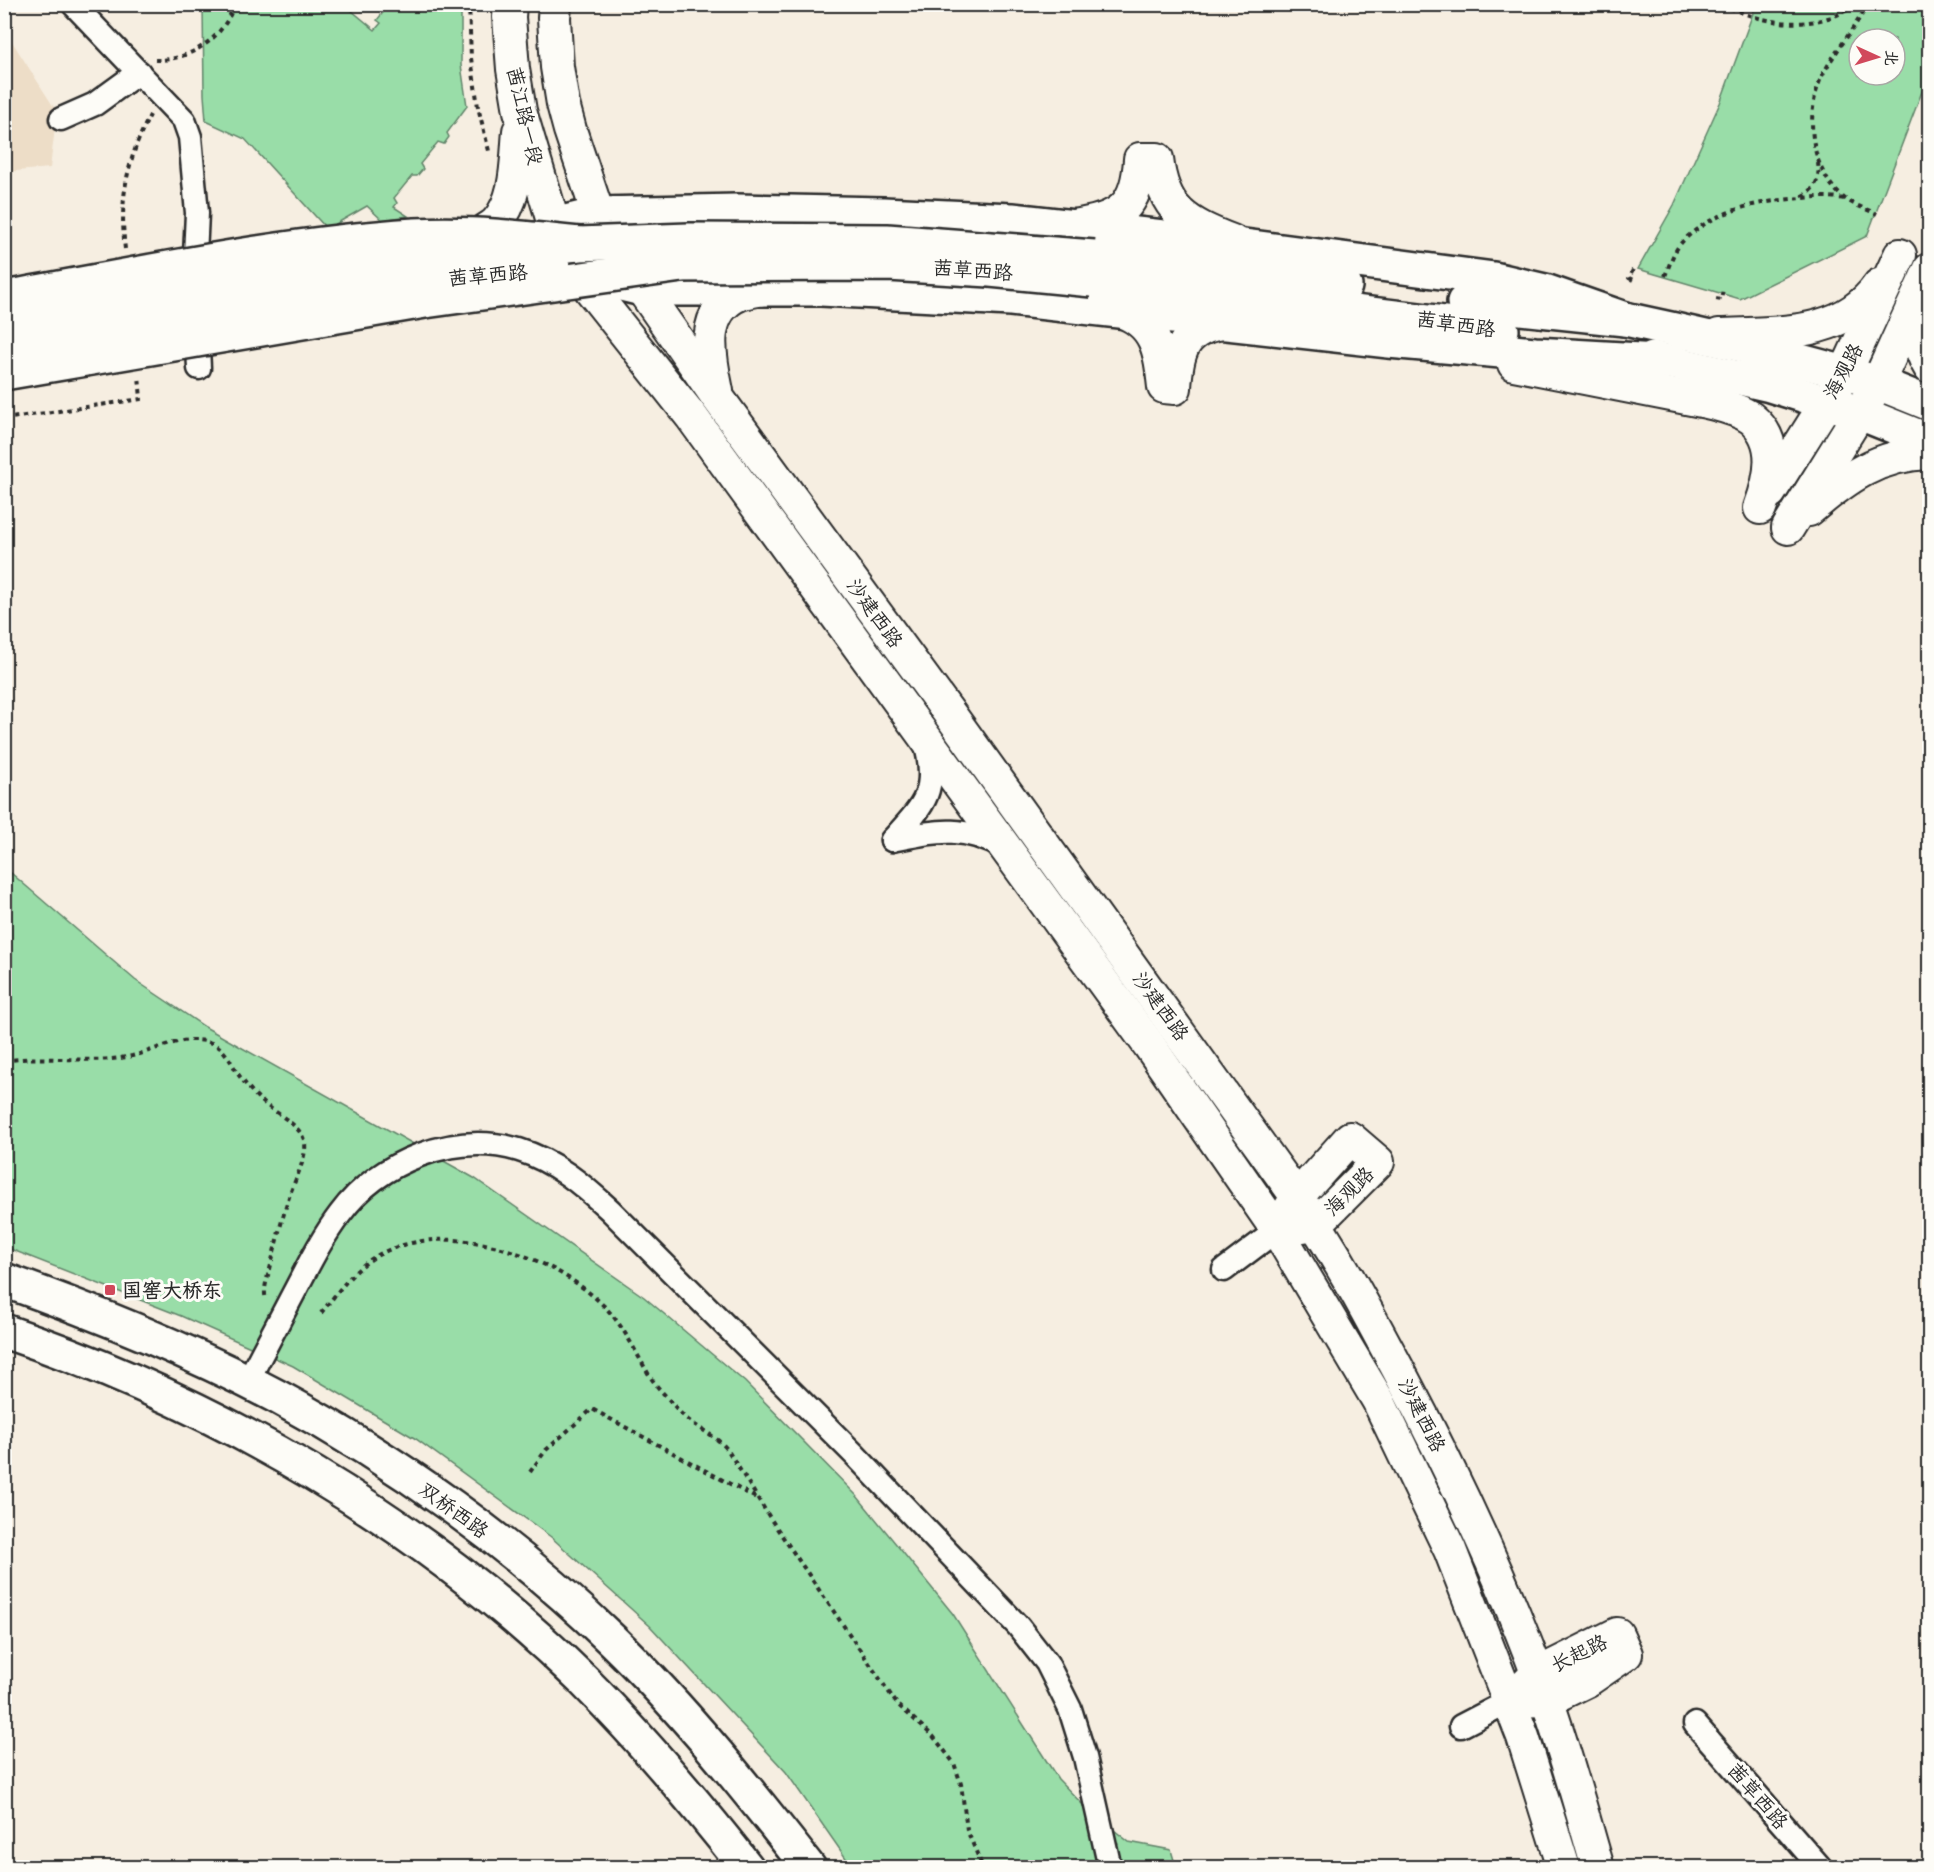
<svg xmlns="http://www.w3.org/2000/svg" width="1934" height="1872" font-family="Sriracha,'LXGW WenKai TC',sans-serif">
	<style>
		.built { fill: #edddc7 }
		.green { fill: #99dda8; stroke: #62846a; stroke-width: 1.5; fill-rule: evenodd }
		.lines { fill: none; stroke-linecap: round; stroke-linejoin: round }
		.street-casing { stroke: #2b2b2b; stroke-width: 27 }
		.secondary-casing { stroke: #2b2b2b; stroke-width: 36 }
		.primary-casing { stroke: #2b2b2b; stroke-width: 38 }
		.highway-casing { stroke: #2b2b2b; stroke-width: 38 }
		.path { stroke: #2b2b2b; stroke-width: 4; stroke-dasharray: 4.5 4.5; stroke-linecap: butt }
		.street { stroke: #fdfcf7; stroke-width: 22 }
		.secondary { stroke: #fdfcf7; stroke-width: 32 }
		.primary { stroke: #fdfcf7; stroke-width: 33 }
		.highway { stroke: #fdfcf7; stroke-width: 33 }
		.primary-bridge-casing { stroke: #2b2b2b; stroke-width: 38; stroke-linecap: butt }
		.highway-bridge-casing { stroke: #2b2b2b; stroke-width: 38; stroke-linecap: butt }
		.primary-bridge { stroke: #fdfcf7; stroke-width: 33 }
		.highway-bridge { stroke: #fdfcf7; stroke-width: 33 }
		.poi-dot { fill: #d1495b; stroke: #fdfcf7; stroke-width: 2 }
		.labels { text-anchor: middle; stroke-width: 6; stroke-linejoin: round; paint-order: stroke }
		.street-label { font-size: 20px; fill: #2b2b2b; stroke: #fdfcf7 }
		.poi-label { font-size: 20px; font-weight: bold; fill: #2b2b2b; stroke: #fdfcf7; text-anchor: start }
	</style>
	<rect width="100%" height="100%" fill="#f6eee1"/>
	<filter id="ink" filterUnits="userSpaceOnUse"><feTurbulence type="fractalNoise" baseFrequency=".0167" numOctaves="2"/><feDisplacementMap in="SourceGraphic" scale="12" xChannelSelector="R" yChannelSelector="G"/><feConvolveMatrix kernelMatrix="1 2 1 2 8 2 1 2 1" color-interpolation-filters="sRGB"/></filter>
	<g filter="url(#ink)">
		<polygon class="built" points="4,29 57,112 50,168 5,172"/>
		<g class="green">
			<polygon points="203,5 354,5 351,10 375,30 381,23 377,20 389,5 461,5 461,65 467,106 447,133 449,137 444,144 438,142 420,164 423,169 417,176 412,176 394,198 397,203 394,207 408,216 382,220 367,206 327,229 245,139 206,121 204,95"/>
			<path d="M1756,5h173l1,61 -4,15 -59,155 -127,63 -102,-30 36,-64 46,-102zM1859,39h36v36h-36z"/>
			<polygon points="4,867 135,980 205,1027 474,1178 644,1297 745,1382 857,1496 953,1614 1058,1779 1084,1806 1129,1842 1171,1850 1176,1867 852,1867 786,1772 650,1626 551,1537 416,1439 293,1366 181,1316 5,1247"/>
		</g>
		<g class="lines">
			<g class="street-casing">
				<g id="street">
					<polyline points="73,4 184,120 190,137 197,213 194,277"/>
					<polyline points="61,119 95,104 139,72"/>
					<polyline points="197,328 199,368"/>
					<path d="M892,840c32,-35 47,-49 33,-98"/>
					<path d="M892,840c45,-9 70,-16 112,8"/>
					<polyline points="1224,1270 1277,1230"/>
					<path d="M247,1382c18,-34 35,-67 53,-101 12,-23 24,-46 40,-67 39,-53 114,-83 179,-64 36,11 64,35 91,60l245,245 163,171 29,37 23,46 15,48 25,111"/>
					<polyline points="1695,1724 1821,1868"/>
					<polyline points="1461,1726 1509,1701"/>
				</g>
			</g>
			<g class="secondary-casing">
				<g id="secondary">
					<polyline points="510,4 509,17 513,69 520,111 554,225 579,275 691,416 1149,1045 1277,1230 1378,1400 1450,1550 1523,1737 1564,1868"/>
					<path d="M555,4l-1,14 3,49 6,37 7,26 28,84 44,75 76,109 231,315 348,484c39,55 71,116 103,176 56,106 108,216 148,330 19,54 34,110 50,165"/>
					<path d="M1073,226c46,-7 64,-17 67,-67h17c6,52 29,64 75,82"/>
					<path d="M478,252l-2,-15c6,-5 14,-9 20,-14 22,-24 20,-62 23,-92"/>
					<path d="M1923,303c-5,23 -7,43 7,65"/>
					<path d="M1118,310c39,13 42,41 46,77l11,1c2,-37 8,-59 48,-65"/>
					<path d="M1719,335c58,-3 123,3 160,-50"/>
					<path d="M1514,364l193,38c15,4 31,7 44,16 29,23 20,60 9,90"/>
					<path d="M717,391c-7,-33 -18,-80 23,-97 7,-2 15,-4 23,-5"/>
					<polyline points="1770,492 1845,373 1900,255"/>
					<path d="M1809,510c37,-32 70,-56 121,-57"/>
					<polyline points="1788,528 1878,383 1930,269"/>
					<polygon points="1350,1138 1378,1162 1316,1224 1277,1230 1297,1197"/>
					<polygon points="1617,1634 1626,1654 1588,1680 1547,1700 1509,1701 1537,1674"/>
				</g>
			</g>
			<g class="primary-casing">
				<g id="primary">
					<polyline points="554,225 598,214 737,211 883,214 1012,220 1243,246 1494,279 1545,291 1625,319"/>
					<polyline points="1094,257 1345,286"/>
					<polyline points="596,278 642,289 821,289 1011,299 1389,341 1535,354 1675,362"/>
					<polyline points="1092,280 1502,330"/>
					<polyline points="1464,302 1625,319 1671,329 1741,345 1845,373 1878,383 1930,404"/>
					<polyline points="1653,358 1770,385 1860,413 1930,441"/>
				</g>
			</g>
			<g class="highway-casing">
				<g id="highway">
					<path d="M4,1280c93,33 185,70 272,116 121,65 238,149 337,245 72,70 134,148 196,227"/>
					<path d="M4,1331c215,73 418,191 580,350 59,59 112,122 163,187"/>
				</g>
			</g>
			<g class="path">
				<polyline points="469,4 471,58 478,107 490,155"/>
				<path d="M1722,4c32,16 71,25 106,14 11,-3 21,-9 31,-14"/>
				<path d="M1868,4c-13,24 -32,46 -45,70 -19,38 -14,96 21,124 9,7 23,11 33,16"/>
				<path d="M155,60c34,1 70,-22 79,-56"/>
				<path d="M1802,196c14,-6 18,-18 16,-33"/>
				<path d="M125,249c-6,-51 2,-89 25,-134"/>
				<path d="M1665,276c5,-12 9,-27 19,-36 32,-31 77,-39 119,-42 14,-1 28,-2 41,1"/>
				<polyline points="1633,280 1629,278 1634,268"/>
				<polyline points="1716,299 1721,300 1723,289"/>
				<polyline points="4,419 141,399 139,376"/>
				<path d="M4,1061c43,-7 86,4 128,-5 26,-6 57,-25 84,-11 10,6 16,19 22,29 8,11 17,22 27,30 14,12 43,24 40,46 -2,15 -10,30 -15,44 -8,24 -14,49 -20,75 -3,9 -7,21 -4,31"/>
				<path d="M321,1313c18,-22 34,-47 61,-60 69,-34 171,2 222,53 21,21 32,48 47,72 6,9 14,17 21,25 4,5 10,12 15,16 14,11 29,17 40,30l45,72 125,183 36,32 21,27 7,21 6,46 16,38"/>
				<polyline points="530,1472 546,1450 592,1409 756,1498"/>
			</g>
			<use href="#street" class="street"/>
			<use href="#secondary" class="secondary"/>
			<use href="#primary" class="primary"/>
			<use href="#highway" class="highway"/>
			<g class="primary-bridge-casing">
				<g id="primary-bridge">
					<polyline points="660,265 888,264 990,270 1092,280"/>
					<polyline points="4,323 322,269 394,260 579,244 689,240 887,241 1094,257"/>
					<polyline points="4,347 325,292 489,274 554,269"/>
				</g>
			</g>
			<g class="highway-bridge-casing">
				<g id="highway-bridge">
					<path d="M4,298c137,-24 273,-54 411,-63 55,-3 110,3 164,9"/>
					<polyline points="4,373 425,301 689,264"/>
				</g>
			</g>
			<use href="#primary-bridge" class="primary-bridge"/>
			<use href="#highway-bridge" class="highway-bridge"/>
		</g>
	</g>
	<rect class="poi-dot" x="104" y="1284" width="12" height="12" rx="3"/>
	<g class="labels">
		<g class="street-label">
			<text transform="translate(525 116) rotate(77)" y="7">茜江路一段</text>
			<text transform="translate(973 270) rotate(4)" y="7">茜草西路</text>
			<text transform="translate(488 275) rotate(-5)" y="7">茜草西路</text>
			<text transform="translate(1456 324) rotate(8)" y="7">茜草西路</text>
			<text transform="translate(1843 371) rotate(-62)" y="7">海观路</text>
			<text transform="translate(875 613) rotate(54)" y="7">沙建西路</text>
			<text transform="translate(1161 1006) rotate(54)" y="7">沙建西路</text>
			<text transform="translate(1349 1191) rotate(-45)" y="7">海观路</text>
			<text transform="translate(1422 1415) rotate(63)" y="7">沙建西路</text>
			<text transform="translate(454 1510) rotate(36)" y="7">双桥西路</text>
			<text transform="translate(1579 1653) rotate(-26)" y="7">长起路</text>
			<text transform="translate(1758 1796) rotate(49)" y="7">茜草西路</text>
		</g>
		<g class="poi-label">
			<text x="122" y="1297">国窖大桥东</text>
		</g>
	</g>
	<rect width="1934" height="1872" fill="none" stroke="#fdfcf7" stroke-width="24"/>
	<rect x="12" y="12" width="1910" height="1848" fill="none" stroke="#2b2b2b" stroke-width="2" filter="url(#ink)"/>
	<g transform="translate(1877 57) rotate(94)"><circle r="28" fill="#fdfcf7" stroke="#a9a8a5" stroke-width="1.5"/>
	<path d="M0-4.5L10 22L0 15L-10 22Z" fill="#d1495b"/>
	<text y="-9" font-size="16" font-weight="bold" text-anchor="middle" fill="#2b2b2b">北</text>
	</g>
</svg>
